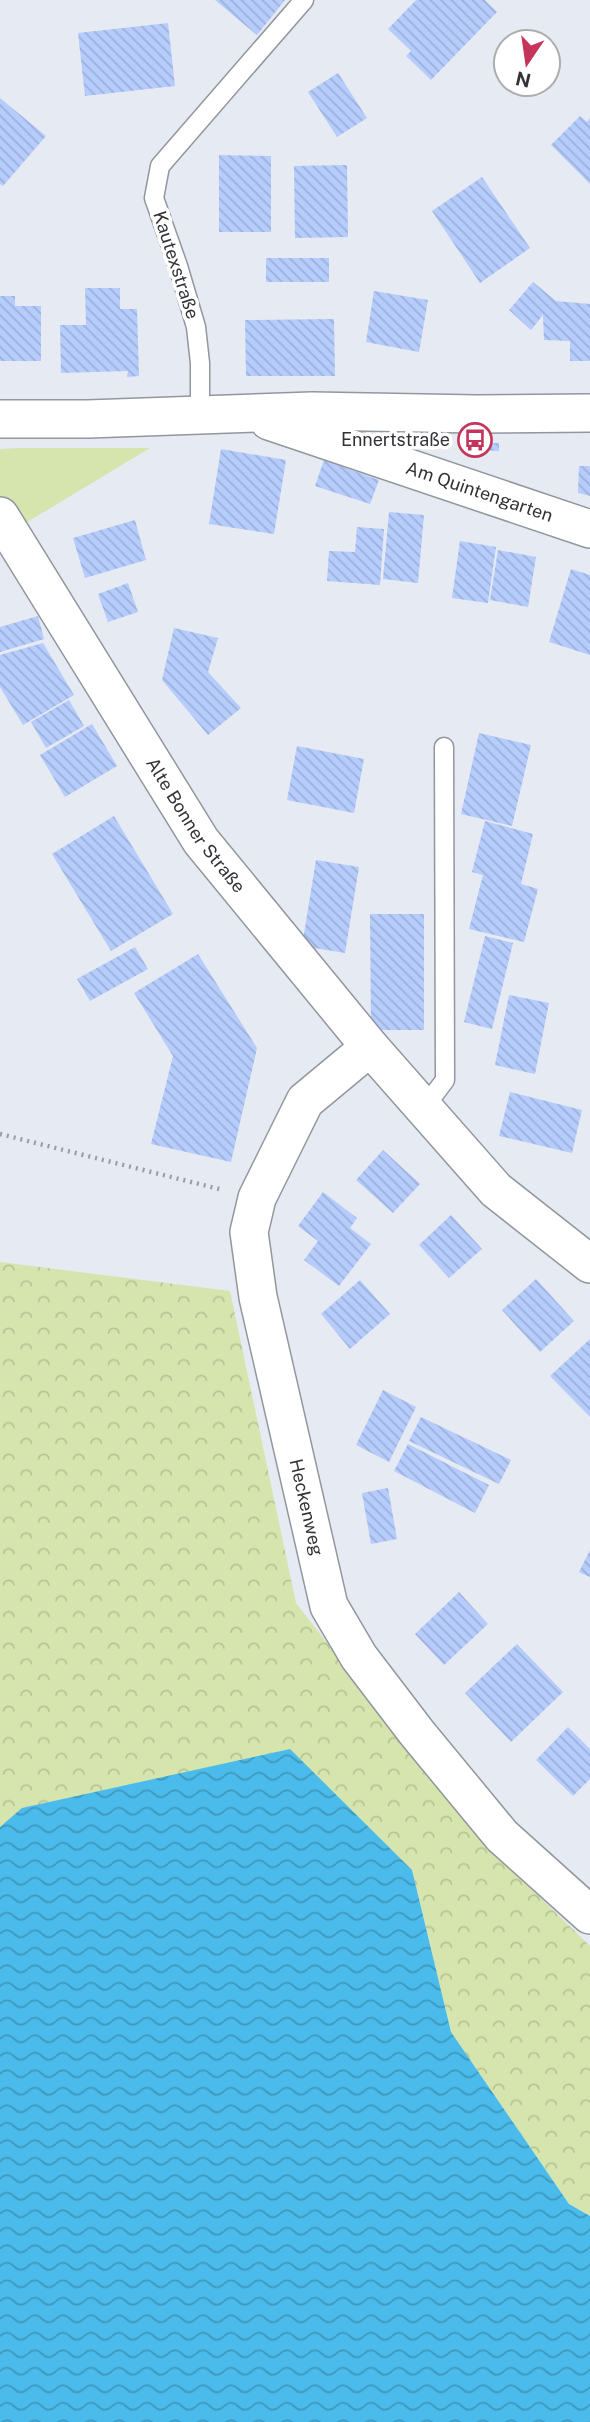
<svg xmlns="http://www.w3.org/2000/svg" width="590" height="2422" font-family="'Public Sans',sans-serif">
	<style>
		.grass { fill: #d6e4ad }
		.forest { fill: url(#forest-crowns) }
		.water { fill: url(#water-waves) }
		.building { fill: url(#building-back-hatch) }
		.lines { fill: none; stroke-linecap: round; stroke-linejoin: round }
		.service-casing { stroke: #92969d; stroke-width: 21 }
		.minor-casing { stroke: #92969d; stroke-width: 40 }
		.path { stroke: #999ca2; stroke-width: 4.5; stroke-dasharray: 2 5; stroke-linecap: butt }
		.service { stroke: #fff; stroke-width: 18 }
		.minor { stroke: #fff; stroke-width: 37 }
		.labels { text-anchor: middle; stroke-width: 7; stroke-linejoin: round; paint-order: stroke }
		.street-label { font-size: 18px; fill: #313336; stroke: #fff }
		.poi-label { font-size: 18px; fill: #313336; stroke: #fff; text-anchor: end }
	</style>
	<defs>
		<pattern id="forest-crowns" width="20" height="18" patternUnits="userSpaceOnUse" patternTransform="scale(1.75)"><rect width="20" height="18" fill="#d6e4ad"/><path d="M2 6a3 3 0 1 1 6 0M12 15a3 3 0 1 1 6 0" fill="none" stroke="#b8c495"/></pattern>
		<pattern id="water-waves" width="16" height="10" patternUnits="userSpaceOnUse" patternTransform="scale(1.75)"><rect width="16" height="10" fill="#4abbea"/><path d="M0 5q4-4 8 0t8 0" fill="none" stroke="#3e99be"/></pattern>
		<pattern id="building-back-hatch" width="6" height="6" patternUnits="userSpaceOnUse" patternTransform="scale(1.75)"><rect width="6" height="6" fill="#b5ccfc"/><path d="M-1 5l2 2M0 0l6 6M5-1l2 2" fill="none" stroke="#9cb0d9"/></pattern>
	</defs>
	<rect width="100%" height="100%" fill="#e6eaf2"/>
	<polygon class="grass" points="18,448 150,448 14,530 0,533 0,449"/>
	<polygon class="forest" points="0,1262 230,1291 296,1603 477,1836 590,1946 590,2216 569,2204 451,2032 412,1870 0,1827"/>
	<polygon class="water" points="290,1749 412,1870 451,2032 569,2204 590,2216 590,2422 0,2422 0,1827 22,1808"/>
	<g class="building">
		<polygon points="215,0 285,0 257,35"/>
		<polygon points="416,0 485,0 497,12 431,80 406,56 411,51 388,29"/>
		<polygon points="168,23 175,86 85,96 78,33"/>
		<polygon points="338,73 367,118 337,137 308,92"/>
		<polygon points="0,98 46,136 3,186 0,184"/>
		<polygon points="580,116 587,122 590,118 590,184 551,145"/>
		<polygon points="219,155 271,156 271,232 219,232"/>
		<polygon points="347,165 348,237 295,238 294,166"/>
		<polygon points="482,177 530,248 480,283 432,211"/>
		<rect x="266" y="258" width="63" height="24"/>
		<polygon points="533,282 556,301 590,304 590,361 570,361 570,341 544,340 543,315 531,330 509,310"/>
		<polygon points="85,288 120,288 120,309 137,309 139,376 127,377 128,371 61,373 60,325 86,325"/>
		<polygon points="374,291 428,300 419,352 366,342"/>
		<polygon points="0,296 15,296 15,306 41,306 41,361 0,361"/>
		<polygon points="334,319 335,376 246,376 245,320"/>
		<polygon points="472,443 499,443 499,451 472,450"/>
		<polygon points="221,449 286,460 274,534 209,524"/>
		<polygon points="324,460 379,480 370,504 315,486"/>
		<polygon points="579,466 590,466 590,496 578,493"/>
		<polygon points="389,512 424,515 418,583 383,579"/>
		<polygon points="135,520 146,560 85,578 73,538"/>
		<polygon points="357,527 384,529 380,585 327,581 329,551 355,552"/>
		<polygon points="460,541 496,547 488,603 452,598"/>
		<polygon points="498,550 536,557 528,607 490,600"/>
		<polygon points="571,569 590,575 590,655 549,642"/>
		<polygon points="128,583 138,612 108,622 98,594"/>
		<polygon points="38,616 44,639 0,652 0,627"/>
		<polygon points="174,628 218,638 208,672 241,708 208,735 162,680"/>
		<polygon points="43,643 74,695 23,725 0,687 0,655"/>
		<polygon points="69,700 84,726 46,748 31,722"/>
		<polygon points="92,724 117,766 65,797 40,755"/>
		<polygon points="479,733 531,745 512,826 461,814"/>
		<polygon points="297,746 364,759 354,813 287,800"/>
		<polygon points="114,816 173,914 111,951 52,854"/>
		<polygon points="485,821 533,834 521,884 538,889 524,942 469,929 483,875 472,872"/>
		<polygon points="316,860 359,867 345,953 302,946"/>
		<polygon points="370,914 424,914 424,1030 371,1030"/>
		<polygon points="485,936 513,943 492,1029 464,1022"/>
		<polygon points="135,947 148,969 90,1001 77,979"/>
		<polygon points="198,954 257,1048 231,1162 151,1144 173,1056 134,993"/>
		<polygon points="509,995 549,1003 535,1074 495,1065"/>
		<polygon points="510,1092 582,1110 572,1153 499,1136"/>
		<polygon points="383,1150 420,1184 393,1213 356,1180"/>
		<polygon points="323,1192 357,1218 350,1228 371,1244 339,1286 304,1260 318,1241 298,1226"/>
		<polygon points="451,1215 482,1249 449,1278 419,1245"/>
		<polygon points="536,1279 574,1321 540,1352 502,1310"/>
		<polygon points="360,1280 390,1314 350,1349 321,1314"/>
		<polygon points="590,1339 590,1417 550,1376"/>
		<polygon points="383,1390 416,1407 389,1462 356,1445"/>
		<polygon points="421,1417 511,1460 499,1484 409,1441"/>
		<polygon points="408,1444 489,1485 475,1513 394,1471"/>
		<polygon points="388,1488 397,1539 371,1544 362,1493"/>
		<polygon points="590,1550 590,1577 579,1572"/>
		<polygon points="459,1592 488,1624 444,1665 415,1634"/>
		<polygon points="517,1644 563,1692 511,1742 465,1693"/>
		<polygon points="568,1727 590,1749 590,1779 573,1796 536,1760"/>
	</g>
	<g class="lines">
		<g class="service-casing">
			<g id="service">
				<polyline points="200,416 200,363 196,327 178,266 154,198 160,166 304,0"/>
				<polyline points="424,1108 445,1080 444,747"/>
			</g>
		</g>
		<g class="minor-casing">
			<g id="minor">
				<polyline points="0,419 88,419 312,411 476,414 590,413"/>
				<path id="s1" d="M269,421l321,108"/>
				<path id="s2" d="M0,516l201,325 169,206 126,143 94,74"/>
				<path id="s3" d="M370,1047l-65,54 -48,97 -8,34 9,65 71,309 30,51 58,76 85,103 88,79"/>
			</g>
		</g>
		<polyline class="path" points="0,1134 223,1190"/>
		<use href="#service" class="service"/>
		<use href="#minor" class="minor"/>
	</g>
	<defs>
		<g id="bus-ring" transform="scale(1.75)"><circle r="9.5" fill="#fff" stroke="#c4355c" stroke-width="1.5"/><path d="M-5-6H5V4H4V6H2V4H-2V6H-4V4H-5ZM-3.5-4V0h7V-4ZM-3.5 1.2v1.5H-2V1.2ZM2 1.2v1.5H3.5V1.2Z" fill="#c4355c"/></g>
	</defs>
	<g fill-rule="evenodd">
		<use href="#bus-ring" x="475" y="440"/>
	</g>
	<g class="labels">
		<g class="street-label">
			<text transform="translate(176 265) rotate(72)" y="6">Kautexstraße</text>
			<text dy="6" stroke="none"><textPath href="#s1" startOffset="222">Am Quintengarten</textPath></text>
			<text dy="6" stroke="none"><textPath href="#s2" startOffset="366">Alte Bonner Straße</textPath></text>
			<text dy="6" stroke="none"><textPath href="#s3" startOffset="509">Heckenweg</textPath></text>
		</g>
		<g class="poi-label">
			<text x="450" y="446">Ennertstraße</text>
		</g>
	</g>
	<g transform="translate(527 63) rotate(193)"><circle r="33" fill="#ffffff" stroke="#adadaf" stroke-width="2"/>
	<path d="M0-5L12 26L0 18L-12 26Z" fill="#c4355c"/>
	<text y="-10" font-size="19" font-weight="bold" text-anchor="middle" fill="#313336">N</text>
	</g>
</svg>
